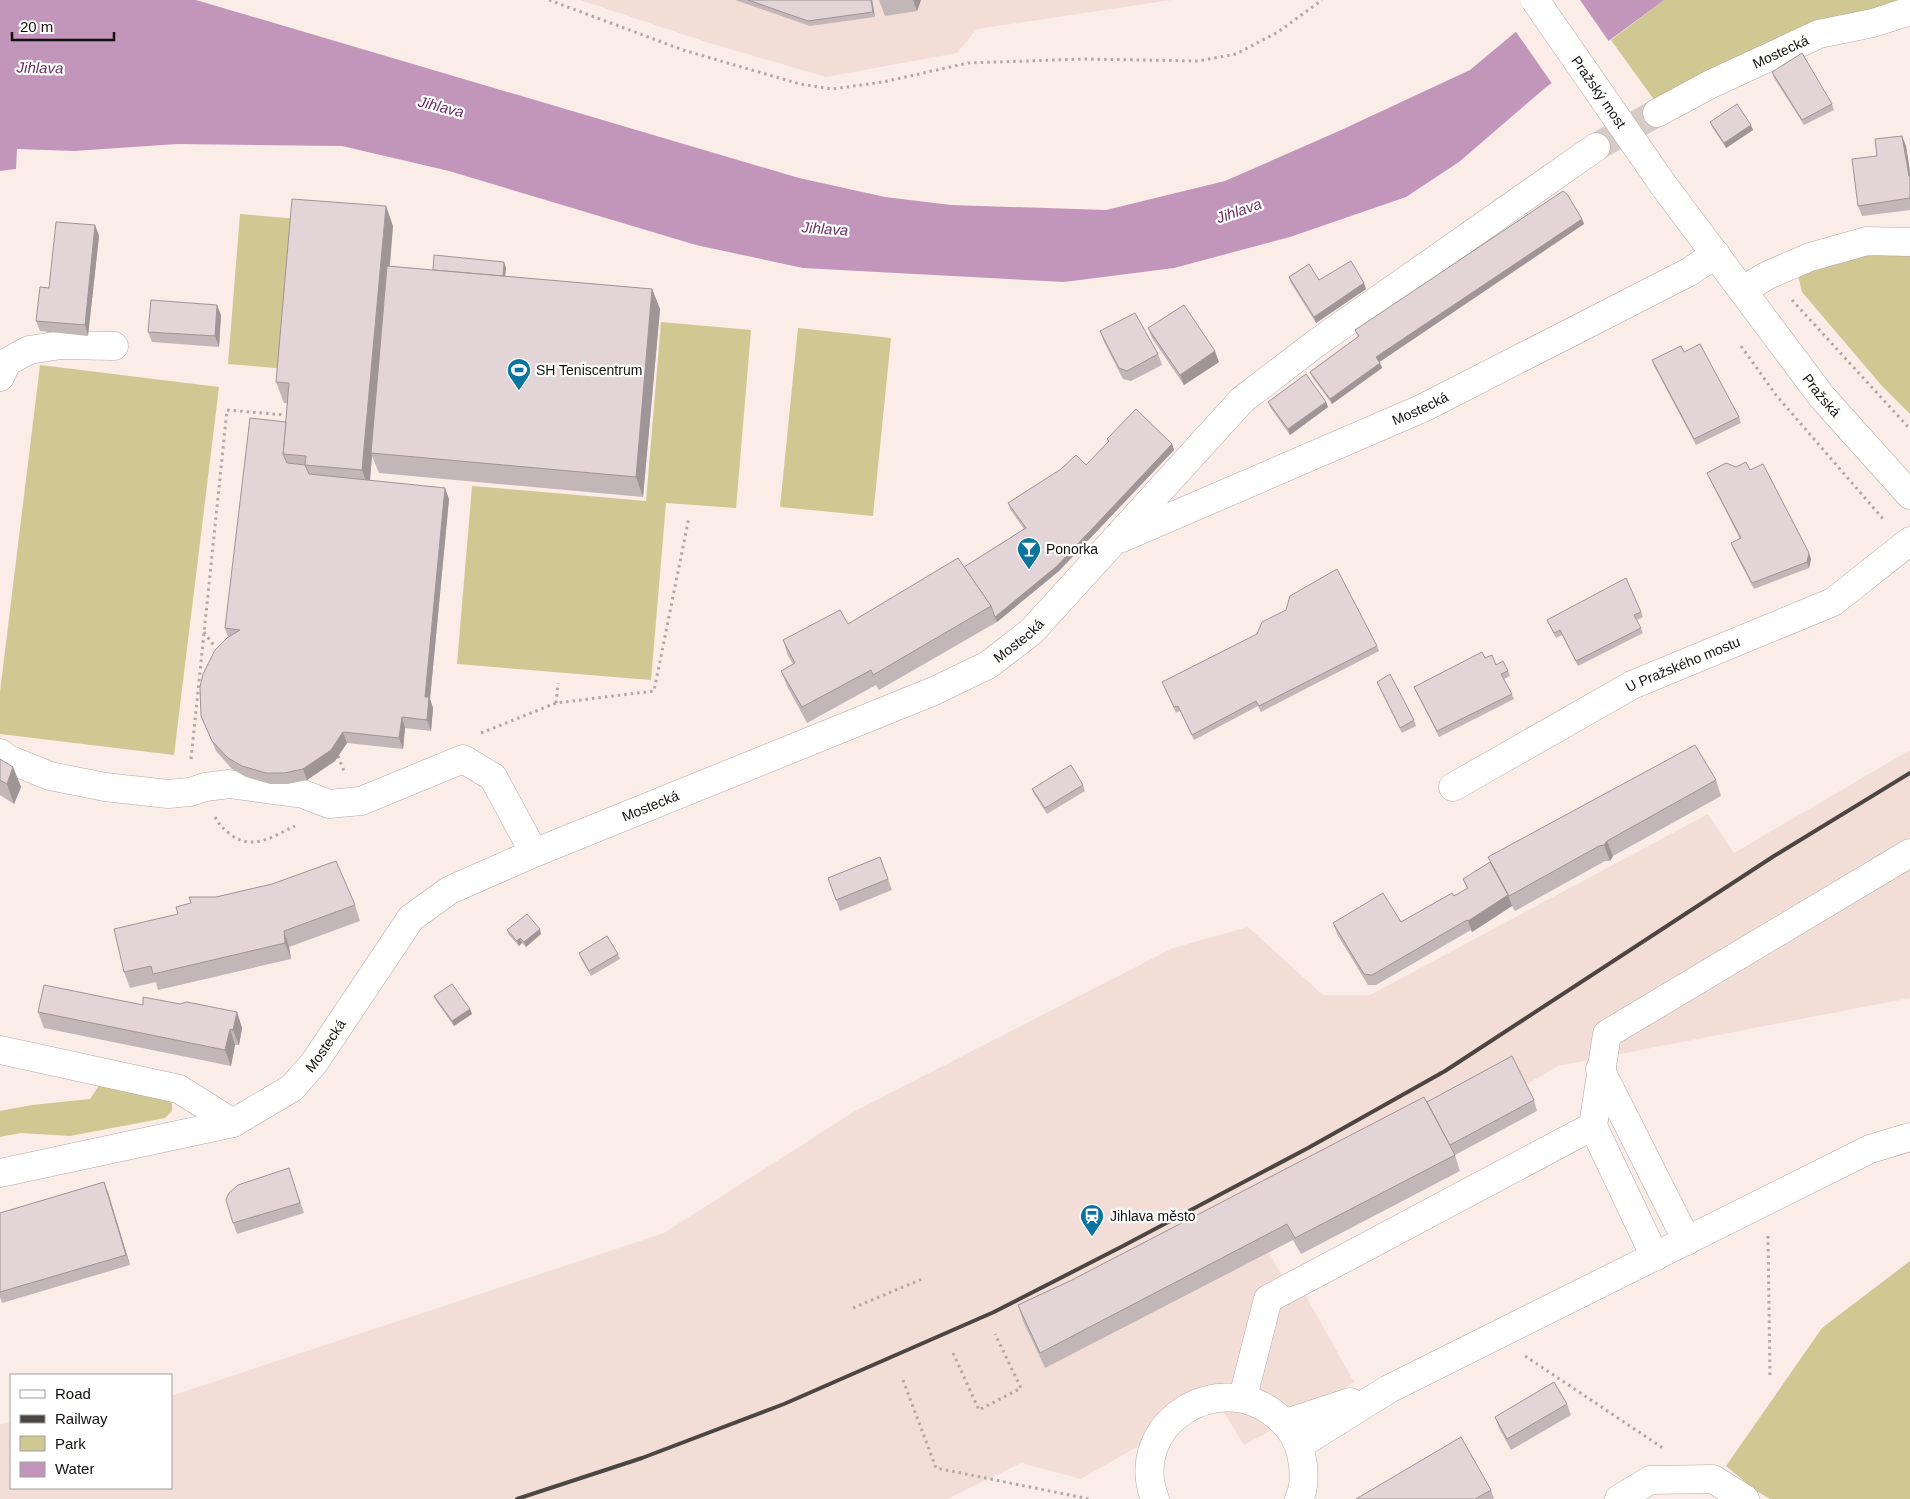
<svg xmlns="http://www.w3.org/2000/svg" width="1910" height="1499" font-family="Helvetica,sans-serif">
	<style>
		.built { fill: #f3ded7 }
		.green { fill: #cfc892 }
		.water { fill: #c296bb }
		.pier { fill: #faece7 }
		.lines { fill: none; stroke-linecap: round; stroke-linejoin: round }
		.minor-tunnel { stroke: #d7cbc6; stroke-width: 28; stroke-dasharray: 28 14; stroke-linecap: butt }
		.minor-casing { stroke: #b5a8a4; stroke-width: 29 }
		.path { stroke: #b3a8a4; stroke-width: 3; stroke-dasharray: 2.5 4; stroke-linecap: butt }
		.minor { stroke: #fff; stroke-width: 28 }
		.rail { stroke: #4c4643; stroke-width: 4 }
		.minor-bridge-casing { stroke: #b5a8a4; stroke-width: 29; stroke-linecap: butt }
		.minor-bridge { stroke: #fff; stroke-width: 28 }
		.wall { fill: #c3b6b9 }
		.shaded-wall { fill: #9f9496 }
		.building { fill: #e3d4d7; stroke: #9f9496 }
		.labels { text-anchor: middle; stroke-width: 4.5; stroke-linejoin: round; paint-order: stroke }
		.street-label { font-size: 14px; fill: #130f0d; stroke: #fff }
		.poi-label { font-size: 14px; fill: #130f0d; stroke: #fff; text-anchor: start }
		.water-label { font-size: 15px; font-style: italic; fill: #662f60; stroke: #fff }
	</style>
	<rect width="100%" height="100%" fill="#faece7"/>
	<g class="built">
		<polygon points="580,0 1172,0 977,29 957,53 826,77 706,42"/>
		<polygon points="1910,750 1910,998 1558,1066 1260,1237 1292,1293 1302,1289 1354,1382 1323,1403 1244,1445 1217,1401 1081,1479 1021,1463 947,1499 0,1499 0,1424 11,1423 11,1488 171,1488 171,1396 664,1233 855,1111 1173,948 1248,927 1323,995 1370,995 1708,814 1734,853"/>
	</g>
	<g class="green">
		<polygon points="1664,0 1906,0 1655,101 1611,40"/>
		<polygon points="240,214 299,219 287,369 228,364"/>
		<polygon points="1858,253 1910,253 1910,414 1882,386 1802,292 1798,276"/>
		<polygon points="661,322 751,330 736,508 666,503 651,680 457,664 472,486 646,501"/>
		<polygon points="798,328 891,338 873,516 780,507"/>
		<polygon points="40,365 219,387 174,755 0,734 0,692"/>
		<polygon points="102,1081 165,1094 172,1103 172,1111 165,1118 70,1136 21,1133 0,1137 0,1111 32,1105 90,1099"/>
		<polygon points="1910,1261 1910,1499 1770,1499 1755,1490 1726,1466 1822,1328"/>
	</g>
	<polygon class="water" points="0,0 196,0 799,178 885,197 951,205 1106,210 1225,181 1339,131 1470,70 1554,0 1664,0 1545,88 1459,162 1406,197 1290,237 1174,268 1064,282 803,268 696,245 449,171 342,146 177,144 74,151 17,149 16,169 0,171"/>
	<polygon class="pier" points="1550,0 1580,0 1610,43 1553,85 1514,29"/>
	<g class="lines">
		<polyline class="minor-tunnel" points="1596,147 1657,113"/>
		<g class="minor-casing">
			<g id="minor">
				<path id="s1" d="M1657,113l54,-29 108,-50 54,-11 37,-12"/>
				<path id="s2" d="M1664,186l158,211 88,98"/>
				<polyline points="1743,290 1768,275 1810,257 1867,241 1910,242"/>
				<polyline points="0,377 7,362 29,350 61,345 114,346"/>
				<path id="s3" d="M1122,538l301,-130 266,-136 27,-18"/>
				<polyline points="0,753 8,759 50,776 105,787 168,794 190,792 205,787 229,784 303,794 329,804 361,801 463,759 493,777 534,853"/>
				<path id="s4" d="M1453,787l179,-102 201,-83 77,-61"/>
				<polyline points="0,1050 179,1089 233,1123"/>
				<polyline points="1600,1069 1687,1241"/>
				<path id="s5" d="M0,1173l233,-50 59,-35 22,-25 97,-145 39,-28 84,-37 400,-162 54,-26 43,-33 211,-232 73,-56 281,-197"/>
				<polyline points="1655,1257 1593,1126 1607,1034 1910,853"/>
				<polyline points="1243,1397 1268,1299 1593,1126"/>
				<polyline points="1286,1423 1350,1402"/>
				<polyline points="1299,1445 1389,1389 1870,1149 1910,1137"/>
				<path d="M1155,1499c-29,-74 63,-133 122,-83 12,10 21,23 24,38 3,14 5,31 -2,45"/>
				<polyline points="1619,1499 1650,1480 1713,1479 1745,1499"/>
			</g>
		</g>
		<g class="path">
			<polyline points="549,0 683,50 800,84 832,89 883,82 968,63 1085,59 1198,61 1236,54 1278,32 1322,0"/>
			<polyline points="1792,300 1910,429"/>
			<polyline points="1741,346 1776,395 1884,520"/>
			<polyline points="204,632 215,647"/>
			<polyline points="556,703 558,683"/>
			<polyline points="481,733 556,703 654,691 689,517"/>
			<polyline points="338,756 344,771"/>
			<polyline points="191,759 227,410 285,415"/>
			<path d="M215,817c4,8 9,12 16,18 23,16 42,1 64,-9"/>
			<polyline points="1768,1236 1770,1377"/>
			<polyline points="853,1308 922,1279"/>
			<polyline points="953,1353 979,1410 1021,1388 995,1334"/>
			<polyline points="1525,1356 1663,1448"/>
			<polyline points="903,1380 936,1468 1089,1499"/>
		</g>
		<use href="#minor" class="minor"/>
		<polyline class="rail" points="517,1499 642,1458 784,1404 994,1312 1121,1247 1308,1148 1445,1071 1774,856 1910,773"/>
		<g class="minor-bridge-casing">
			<g id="minor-bridge">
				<path id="s6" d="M1535,0l129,186"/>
			</g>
		</g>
		<use href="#minor-bridge" class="minor-bridge"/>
	</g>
	<g class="wall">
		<polygon points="735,0 872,0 875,17 810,26"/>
		<polygon points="879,0 921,0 917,11 885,16"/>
		<polygon points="1772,72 1832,104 1834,110 1804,125 1774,78"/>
		<polygon points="1710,122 1753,130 1726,148 1712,127"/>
		<polygon points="1906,146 1910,172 1910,210 1862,216 1858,206 1877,156"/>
		<polygon points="1582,219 1584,224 1379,362 1382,368 1332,404 1312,377 1310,372 1358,337 1355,330"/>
		<polygon points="95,225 99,236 88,336 40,331 36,321 49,288"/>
		<polygon points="393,226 390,266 433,270 506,268 505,276 652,289 660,309 643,497 379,473 372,456 370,481 449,499 430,699 433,708 431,731 405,728 403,749 347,743 335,761 307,780 288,784 270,784 246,777 232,769 216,751 201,716 228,637 225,628 286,422 287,403 284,403 276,382"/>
		<polygon points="1289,277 1364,283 1366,289 1316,323 1291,283"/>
		<polygon points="221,315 219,347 152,342 148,332"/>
		<polygon points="1148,328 1219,362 1184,385 1152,338"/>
		<polygon points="1100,331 1158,354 1162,365 1131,381 1123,379 1104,342"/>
		<polygon points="1652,360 1739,417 1741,423 1696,445 1654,366"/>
		<polygon points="1268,402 1326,402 1328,407 1290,435 1270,407"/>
		<polygon points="1107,439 1172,444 1174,450 1059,571 997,622 879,690 876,685 807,723 787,686 781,671 793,664 788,656 783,640 848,624 964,567 1024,529 1010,509 1008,503 1086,465 1108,442"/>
		<polygon points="1736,467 1750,470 1811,559 1809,568 1754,589 1733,549 1731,543 1740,539 1709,478 1707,473"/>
		<polygon points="1641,612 1643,617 1637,620 1643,633 1578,666 1562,635 1556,638 1547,620"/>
		<polygon points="1377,646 1379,651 1261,712 1258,706 1194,740 1180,711 1176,713 1162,682"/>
		<polygon points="1485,658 1496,665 1508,671 1510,676 1504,679 1514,699 1439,737 1416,692 1414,687"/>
		<polygon points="1377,682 1414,720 1416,726 1402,733"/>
		<polygon points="0,759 13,767 21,787 14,804 0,795"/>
		<polygon points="1716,780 1721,796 1613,856 1610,861 1605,861 1515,911 1512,906 1472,932 1471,930 1376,985 1368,985 1337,934 1333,923 1401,922 1454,896 1467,889 1463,879 1490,862 1488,857"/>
		<polygon points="1083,785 1085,791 1047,814 1034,794 1032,789"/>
		<polygon points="880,857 892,890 840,911 828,878"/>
		<polygon points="355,905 360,921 289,947 291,959 158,990 156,982 130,988 124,972"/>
		<polygon points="507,930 541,934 526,947 522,943 519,946 509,935"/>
		<polygon points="579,953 618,954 620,959 591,976 581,959"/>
		<polygon points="434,996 470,1009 472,1014 454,1026 436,1001"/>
		<polygon points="180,1004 237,1012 242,1028 239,1045 235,1045 231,1066 44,1028 38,1012 143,1005"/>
		<polygon points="1534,1100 1537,1111 1455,1155 1460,1171 1301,1254 1293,1240 1045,1368 1023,1321 1018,1305 1072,1280 1427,1102"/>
		<polygon points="289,1168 304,1213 237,1234 233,1223"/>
		<polygon points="104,1182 130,1265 2,1303 0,1297 0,1213"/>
		<polygon points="1567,1404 1571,1415 1511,1450 1499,1428 1495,1417"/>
		<polygon points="1491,1490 1494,1499 1356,1499"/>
	</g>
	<g class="shaded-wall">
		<polygon points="871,0 872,0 875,17 873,12"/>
		<polygon points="913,0 921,0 917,11"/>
		<polygon points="1751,125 1753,130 1726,148 1724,143"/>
		<polygon points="1902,136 1906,146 1910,172 1910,180 1909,176"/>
		<polygon points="386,206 393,226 373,453 371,453 372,456 369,490 362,470"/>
		<polygon points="1582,219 1584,224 1378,363 1376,357"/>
		<polygon points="95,225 99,236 88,336 85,325"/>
		<polygon points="504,262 506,268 504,286 502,281"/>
		<polygon points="1364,283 1366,289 1316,323 1314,317"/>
		<polygon points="652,289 660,309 643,497 636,477"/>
		<polygon points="217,305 221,315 219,347 215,336"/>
		<polygon points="1215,351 1219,362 1184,385 1180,375"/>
		<polygon points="1380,363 1382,368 1332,404 1330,399"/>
		<polygon points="1326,402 1328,407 1290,435 1288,429"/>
		<polygon points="1172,444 1174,450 1059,571 997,622 995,617"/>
		<polygon points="445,488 449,499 430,699 433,708 431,731 427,720 425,697"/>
		<polygon points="1809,553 1811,559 1809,568 1807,562"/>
		<polygon points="402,717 405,728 403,749 399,738"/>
		<polygon points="343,732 347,743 335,761 307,780 303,769"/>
		<polygon points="13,767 21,787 14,804 7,784"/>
		<polygon points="1607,841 1613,856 1610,861 1604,845"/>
		<polygon points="1508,895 1512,906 1472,932 1468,921"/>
		<polygon points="540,929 541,934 526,947 524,942"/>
		<polygon points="284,931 289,947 291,959 285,943"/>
		<polygon points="520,938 522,943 519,946 517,941"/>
		<polygon points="470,1009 472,1014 454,1026 452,1021"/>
		<polygon points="237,1012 242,1028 239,1045 233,1030"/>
		<polygon points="230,1029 235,1045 231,1066 225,1050"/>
		<polygon points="104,1182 108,1192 130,1265 126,1255"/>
	</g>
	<g class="building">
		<polygon points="748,0 871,0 873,12 808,21"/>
		<polygon points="1802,53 1832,104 1802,120 1772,72"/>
		<polygon points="1737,104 1751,125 1724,143 1710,122"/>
		<polygon points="1902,136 1909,176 1910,176 1910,198 1858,206 1852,159 1877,156 1875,139"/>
		<polygon points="1563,191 1567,194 1582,219 1376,357 1380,363 1330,399 1310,372 1359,336 1355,330"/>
		<polygon points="292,199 386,206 362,470 305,465 306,456 283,454 289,383 276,382"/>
		<polygon points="56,222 95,225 85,325 36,321 40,287 49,288"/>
		<polygon points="434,255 504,262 503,276 433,270"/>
		<polygon points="1351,261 1364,283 1314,317 1289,277 1309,264 1319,280"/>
		<polygon points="387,266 652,289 636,477 371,453"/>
		<polygon points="151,300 217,305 215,336 148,332"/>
		<polygon points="1184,305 1215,351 1180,375 1148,328"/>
		<polygon points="1135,313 1158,354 1127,371 1119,368 1100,331"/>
		<polygon points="1700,344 1739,417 1694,439 1652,360 1681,346 1684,352"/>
		<polygon points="1306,374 1326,402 1288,429 1268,402"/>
		<polygon points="1136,409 1172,444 1057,566 995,617 991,606 964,567 1026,528 1008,503 1061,469 1076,455 1086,465 1109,441 1107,439"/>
		<polygon points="250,418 286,422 283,454 287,463 305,465 309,474 445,488 425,697 429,697 427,720 402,717 399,738 343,732 331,750 303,769 284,773 266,773 242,766 228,758 212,741 201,716 200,687 203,674 215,650 227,638 240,630 225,628"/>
		<polygon points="1746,462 1750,470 1763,464 1809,553 1807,562 1752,583 1731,543 1741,538 1707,473 1726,463 1736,467"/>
		<polygon points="958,558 991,606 873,675 871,670 802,707 781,671 795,663 783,640 840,610 848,624"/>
		<polygon points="1337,569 1377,646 1259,706 1256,701 1192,735 1178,706 1174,707 1162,682 1257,634 1262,622 1286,610 1290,596"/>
		<polygon points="1626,578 1641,612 1634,615 1641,628 1576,661 1560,630 1554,633 1547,620"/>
		<polygon points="1482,652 1485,658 1492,655 1496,665 1503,661 1508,671 1501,674 1512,694 1437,731 1414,687"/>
		<polygon points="1390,674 1414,720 1400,728 1377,682"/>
		<polygon points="1695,745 1716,780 1607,841 1604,845 1599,846 1509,896 1488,857"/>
		<polygon points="0,759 13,767 7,784 0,780"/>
		<polygon points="1071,765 1083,785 1045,808 1032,789"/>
		<polygon points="880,857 888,879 836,900 828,878"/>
		<polygon points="336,861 355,905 284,931 285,943 153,974 151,966 124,972 114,929 178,914 176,907 191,903 189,897 216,897 272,884"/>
		<polygon points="1490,862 1508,895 1468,921 1467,920 1372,975 1364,974 1333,923 1383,893 1401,922 1452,893 1454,896 1468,888 1463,879"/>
		<polygon points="527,914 540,929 524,942 520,938 517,941 507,930"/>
		<polygon points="607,936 618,954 589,971 579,953"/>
		<polygon points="452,984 470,1009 452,1021 434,996"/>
		<polygon points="44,985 143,1005 143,997 180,1004 187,1002 237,1012 233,1030 230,1029 225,1050 38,1012"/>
		<polygon points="1512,1056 1534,1100 1450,1145 1427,1102"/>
		<polygon points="1424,1097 1455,1155 1295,1238 1287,1224 1040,1353 1018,1305 1072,1280"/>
		<polygon points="289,1168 300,1203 233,1223 226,1200 229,1193 238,1185"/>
		<polygon points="104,1182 126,1255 0,1292 0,1213"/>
		<polygon points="1554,1382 1567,1404 1507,1439 1495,1417"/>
		<polygon points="1461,1437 1491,1490 1475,1499 1356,1499"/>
	</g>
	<defs>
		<g id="stadium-pin" transform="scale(1.25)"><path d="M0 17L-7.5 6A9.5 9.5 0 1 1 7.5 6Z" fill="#0a74a0" stroke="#fff"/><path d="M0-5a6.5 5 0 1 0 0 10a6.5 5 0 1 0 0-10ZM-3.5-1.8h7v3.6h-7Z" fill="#fff"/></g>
		<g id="bar-pin" transform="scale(1.25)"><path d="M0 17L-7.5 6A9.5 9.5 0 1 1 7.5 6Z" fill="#0a74a0" stroke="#fff"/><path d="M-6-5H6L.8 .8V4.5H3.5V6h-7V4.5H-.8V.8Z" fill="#fff"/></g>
		<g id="station-pin" transform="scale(1.25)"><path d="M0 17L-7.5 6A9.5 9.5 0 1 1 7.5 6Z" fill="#0a74a0" stroke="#fff"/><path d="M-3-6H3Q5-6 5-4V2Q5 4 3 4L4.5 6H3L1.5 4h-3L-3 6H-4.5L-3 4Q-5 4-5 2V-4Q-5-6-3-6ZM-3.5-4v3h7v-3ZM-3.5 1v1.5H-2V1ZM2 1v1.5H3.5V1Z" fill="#fff"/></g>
	</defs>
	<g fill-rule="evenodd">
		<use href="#stadium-pin" x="519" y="370"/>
		<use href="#bar-pin" x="1029" y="549"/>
		<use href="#station-pin" x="1092" y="1216"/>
	</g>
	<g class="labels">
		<g class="street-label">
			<text dy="5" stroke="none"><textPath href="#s1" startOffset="138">Mostecká</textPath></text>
			<text dy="5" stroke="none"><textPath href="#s6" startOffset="112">Pražský most</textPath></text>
			<text dy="5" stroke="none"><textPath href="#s2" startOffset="262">Pražská</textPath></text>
			<text dy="5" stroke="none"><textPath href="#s3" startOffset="325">Mostecká</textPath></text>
			<text dy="5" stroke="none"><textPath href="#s5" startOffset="1185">Mostecká</textPath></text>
			<text dy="5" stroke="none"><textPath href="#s4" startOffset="261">U Pražského mostu</textPath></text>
			<text dy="5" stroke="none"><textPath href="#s5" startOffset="780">Mostecká</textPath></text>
			<text dy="5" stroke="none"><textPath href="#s5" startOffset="361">Mostecká</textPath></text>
		</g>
		<g class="poi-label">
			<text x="536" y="375">SH Teniscentrum</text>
			<text x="1046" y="554">Ponorka</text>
			<text x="1110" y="1221">Jihlava město</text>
		</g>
		<g class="water-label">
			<text transform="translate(40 68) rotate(1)" y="5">Jihlava</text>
			<text transform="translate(441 107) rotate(14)" y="5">Jihlava</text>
			<text transform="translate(1239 211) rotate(-19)" y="5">Jihlava</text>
			<text transform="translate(825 229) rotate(4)" y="5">Jihlava</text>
		</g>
	</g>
	<rect x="10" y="1374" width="162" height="115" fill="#ffffff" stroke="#a19f9e"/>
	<rect x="20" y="1390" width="25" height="8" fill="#ffffff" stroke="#a19f9e"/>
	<text x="55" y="1399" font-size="15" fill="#130f0d">Road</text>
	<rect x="20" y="1415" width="25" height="8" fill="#4c4643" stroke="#a19f9e"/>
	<text x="55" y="1424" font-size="15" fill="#130f0d">Railway</text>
	<rect x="20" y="1436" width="25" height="15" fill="#cfc892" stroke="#a19f9e"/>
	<text x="55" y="1449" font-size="15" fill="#130f0d">Park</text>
	<rect x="20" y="1462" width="25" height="15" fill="#c296bb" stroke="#a19f9e"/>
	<text x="55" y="1474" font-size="15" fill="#130f0d">Water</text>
	<path d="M12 32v8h102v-8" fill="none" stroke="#130f0d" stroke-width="2.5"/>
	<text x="20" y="32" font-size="15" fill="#130f0d" stroke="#ffffff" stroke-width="4" paint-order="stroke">20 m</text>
</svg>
